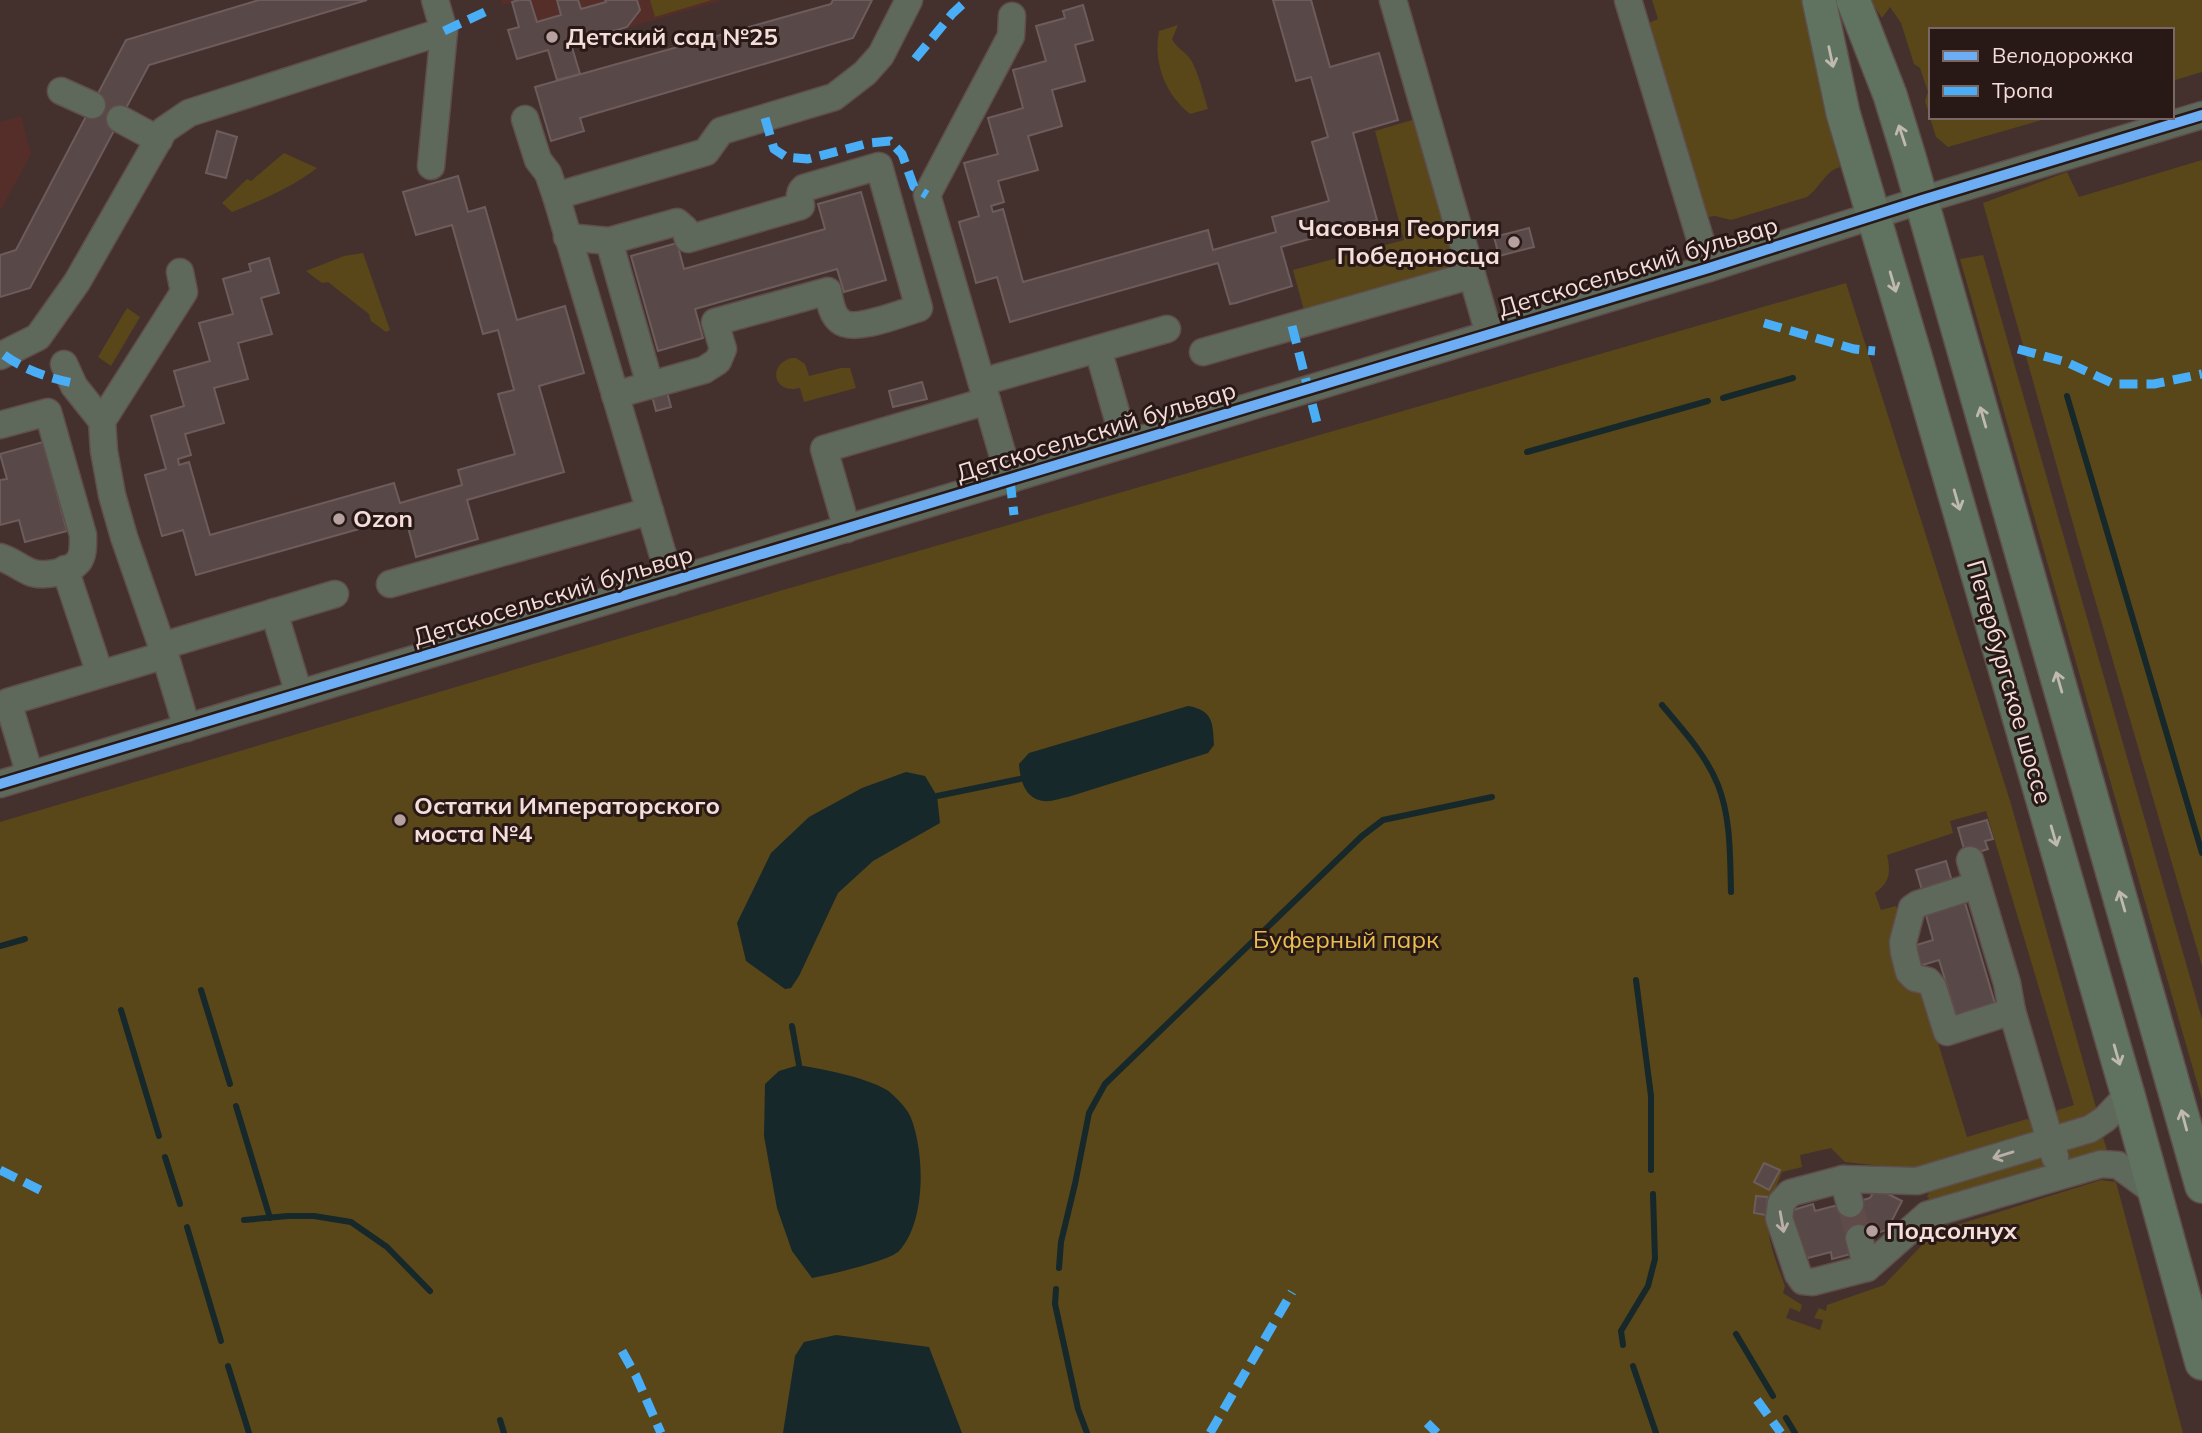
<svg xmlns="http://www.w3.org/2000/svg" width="2202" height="1433" font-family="Mulish,sans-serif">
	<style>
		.built { fill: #552e29 }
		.green { fill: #594619 }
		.water { fill: #16282a }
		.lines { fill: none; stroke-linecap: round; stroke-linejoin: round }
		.stream { stroke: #16282a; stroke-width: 6 }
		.building { fill: #584848; stroke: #6d5c5c; stroke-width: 2 }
		.minor-tunnel { stroke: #5f4b48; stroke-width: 26; stroke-dasharray: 26 13; stroke-linecap: butt }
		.minor-casing { stroke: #5f4e4b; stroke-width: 29 }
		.major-casing { stroke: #5f4e4b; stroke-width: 36 }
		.minor { stroke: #5e695c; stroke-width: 26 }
		.major { stroke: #5f7360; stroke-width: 33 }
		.quiet { stroke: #49aef6; stroke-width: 9; stroke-dasharray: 18 9; stroke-linecap: butt }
		.cycleway-casing { stroke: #281816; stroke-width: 15 }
		.cycleway { stroke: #6dadf4; stroke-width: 10 }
		.oneway { stroke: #c0b9af }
		.oneway2 { stroke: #b9afa8 }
		.poi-dot { fill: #b7a19e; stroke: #281816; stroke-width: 2.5 }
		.labels { text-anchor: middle; stroke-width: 6; stroke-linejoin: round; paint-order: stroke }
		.poi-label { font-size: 24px; font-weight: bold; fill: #f5deda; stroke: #281816; text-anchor: start }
		.street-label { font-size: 24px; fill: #f5deda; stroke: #281816 }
		.park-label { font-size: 24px; fill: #e9be50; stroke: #281816 }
	</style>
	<rect width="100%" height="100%" fill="#44312e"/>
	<g class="built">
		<polygon points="501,0 724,0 571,44 580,74 557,80 548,50 517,59 508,30 519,27 512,3 502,5"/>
		<polygon points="21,116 31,154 0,211 0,122"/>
	</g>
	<g class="green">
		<polygon points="650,0 712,0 655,17"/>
		<path d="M1652,0h151l20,104 17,63c-15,4 -20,21 -33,30l-76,23 -16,-4 -7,1 -59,-194 9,-4z"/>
		<polygon points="1870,0 2202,0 2202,72 2172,81 2172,30 1931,30 1931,117 2052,117 1948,147 1936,137 1925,101 1928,92 1920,68 1914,64 1901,23 1890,7 1882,18"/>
		<path d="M1178,25l-6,14c4,9 13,12 19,21 8,14 12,33 17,49l-18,5c-25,-20 -37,-52 -31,-83z"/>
		<polygon points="1419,118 1465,270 1305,314 1293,270 1404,240 1375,131"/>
		<path d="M284,153l33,15c-26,20 -55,32 -85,44l-10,-9 25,-24 4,2z"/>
		<polygon points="2202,160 2202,966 2077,538 1983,203 2067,172 2079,197"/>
		<polygon points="363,253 390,330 386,332 371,321 369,314 328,282 322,283 306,271 344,256"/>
		<polygon points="1983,255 2202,1019 2202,1100 1960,259"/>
		<path d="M1846,283l165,521 86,307 -1,3 -33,12 -6,-2 -2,-8 3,-6 16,-5 -88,-294 -36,10 3,12 -66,22c4,18 3,27 -12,38l6,17 15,-4 4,14 -11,21 15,46 19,7 44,143 60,-18 5,2 4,11 -122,42 -32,-8 -37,-4 -14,-14 -31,7 2,12 -20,5c-22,51 -15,65 3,114l-2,7 19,12 -2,7 -10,-4 -4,10 34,12 3,-10 -9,-2 5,-10 7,3 1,-6 57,-20 41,-43 19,-13 157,-49 15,2 67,251h-2183v-611l783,-232z"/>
		<polygon points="127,308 140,317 111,366 98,357"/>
		<path d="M791,358h5l9,6 4,12 32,-8h9l6,20 -52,14 -4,-14c-25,7 -34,-22 -9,-30z"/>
		<polygon points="2102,1134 2108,1153 2069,1162 2064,1160 2062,1151"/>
		<polygon points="2039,1157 2045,1162 2043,1169 1932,1203 1927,1196 1932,1189"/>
	</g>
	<g class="water">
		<path d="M1188,706c25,4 25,17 26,39l-6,8 -140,44c-7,1 -17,5 -24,4 -19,-2 -24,-21 -25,-37l10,-11z"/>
		<polygon points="906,772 925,776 937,796 940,823 873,861 838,893 799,976 791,988 785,989 746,961 737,923 771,853 809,817 862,788"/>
		<path d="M799,1065c27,5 63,11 88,25 7,5 21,19 24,28 14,36 15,104 -12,133 -9,10 -72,24 -87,27l-20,-27 -15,-43 -13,-72 1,-52 14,-13z"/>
		<polygon points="836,1335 929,1347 962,1433 783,1433 795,1356 804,1342"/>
	</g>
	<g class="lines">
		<g class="stream">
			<polyline points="2067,396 2202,853"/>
			<polyline points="1723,398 1793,378"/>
			<polyline points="1527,452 1708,401"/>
			<path d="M1662,705c21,25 44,50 56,80 13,33 12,72 13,107"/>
			<polyline points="937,796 1020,779"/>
			<polyline points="0,946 25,939"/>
			<polyline points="1636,980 1651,1096 1651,1170"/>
			<polyline points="201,990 230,1084"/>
			<polyline points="121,1010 159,1136"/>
			<polyline points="792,1026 799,1065"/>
			<polyline points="236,1106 270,1218"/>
			<polyline points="165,1157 180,1204"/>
			<polyline points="244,1220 288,1216 314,1216 351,1222 387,1247 430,1291"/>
			<polyline points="187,1227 221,1341"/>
			<polyline points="1059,1268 1061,1242 1075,1184 1089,1113 1105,1084 1362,836 1383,820 1492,797"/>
			<polyline points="1056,1289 1055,1304 1078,1409 1087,1433"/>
			<polyline points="1736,1334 1773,1396"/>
			<polyline points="1623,1345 1621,1331 1648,1286 1655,1259 1653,1194"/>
			<polyline points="228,1366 249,1433"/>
			<polyline points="1633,1366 1656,1433"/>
			<polyline points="1786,1418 1795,1433"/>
			<polyline points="500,1420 504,1433"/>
		</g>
	</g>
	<g class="building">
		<polygon points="259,0 367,0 149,65 30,288 0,297 0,255 16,250 126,40"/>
		<polygon points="519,0 530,0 537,22 561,15 557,0 578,0 581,9 606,2 605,0 637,0 640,10 627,27 571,44 580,74 557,80 548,50 517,59 508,30 519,27 512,2"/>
		<polygon points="833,0 872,0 853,38 580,118 584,131 551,141 535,87 831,4"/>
		<polygon points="1273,0 1311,0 1330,67 1379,53 1398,120 1353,133 1377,220 1281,247 1292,286 1236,303 1230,304 1218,263 1010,322 997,277 976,283 974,275 959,222 979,216 964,163 998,154 988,118 1023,108 1013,70 1046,61 1036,26 1065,18 1063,11 1083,5 1093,40 1075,45 1085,81 1052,90 1062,126 1028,136 1038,170 998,181 1004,202 991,206 993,212 1003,209 1023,282 1208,230 1213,250 1276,232 1272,217 1329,201 1312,142 1328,137 1326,130 1311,77 1296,81"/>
		<polygon points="217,131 237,137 226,178 206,173"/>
		<polygon points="458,176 468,212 485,207 517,320 565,306 584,373 539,386 564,472 467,500 478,539 416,557 405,516 196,575 183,530 162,536 145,475 166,469 151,416 184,406 174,371 210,361 199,323 233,314 223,279 251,271 249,264 269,258 279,293 261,298 272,334 238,343 248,379 214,388 224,423 185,434 191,455 178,459 179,465 189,462 210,535 394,483 400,503 462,485 458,470 515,454 498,394 514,390 498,330 483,334 452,225 416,235 403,192"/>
		<polygon points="861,192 886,280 844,292 837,269 695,309 703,338 658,351 631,256 677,243 684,269 825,229 818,204"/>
		<polygon points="1529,228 1534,247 1499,256 1494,237"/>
		<polygon points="922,382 927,399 893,407 889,391"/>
		<polygon points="667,392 671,407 656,411 652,396"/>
		<polygon points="43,442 67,531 25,542 19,520 0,525 0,480 7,479 0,454"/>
		<polygon points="1987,820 1993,839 1985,841 1988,849 1966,856 1958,828"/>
		<polygon points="1946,861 1954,888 1924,897 1916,870"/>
		<polygon points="1963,896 1996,1007 1957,1019 1939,960 1916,967 1910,947 1933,940 1924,908"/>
		<polygon points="1764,1163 1780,1170 1769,1190 1754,1182"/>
		<polygon points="1876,1188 1902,1201 1887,1230 1866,1236 1856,1202 1870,1198"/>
		<polygon points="1756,1196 1768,1197 1766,1215 1754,1213"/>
		<polygon points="1856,1202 1866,1236 1855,1253 1832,1259 1831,1252 1804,1259 1790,1211 1813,1204 1815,1211 1842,1204"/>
	</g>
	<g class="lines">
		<polyline class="minor-tunnel" points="1850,1204 1859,1238"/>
		<g class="minor-casing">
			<g id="minor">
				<polyline points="1393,0 1489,334"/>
				<polyline points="1628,0 1709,268"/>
				<polyline points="61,91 92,105"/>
				<polyline points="120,119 159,140"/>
				<polyline points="525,119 538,160 548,173 556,196 671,582"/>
				<polyline points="431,166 444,31"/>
				<polyline points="556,196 706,152 721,131 834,97 865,73 881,55 909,0"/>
				<path d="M567,237l42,4 68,-19 8,7 3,10 113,-33c-1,-7 -3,-13 3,-18l75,-22 40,142c-17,5 -65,25 -79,13 -9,-7 -10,-20 -12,-30l-113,31 8,27 -5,12 -14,9 -89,25"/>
				<polyline points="609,241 650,385"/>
				<polyline points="1098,349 1125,444"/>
				<polyline points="1203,352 1472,275"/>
				<polyline points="0,356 38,337 77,282 164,130 189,113 444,31 435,0"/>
				<polyline points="64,364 74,386 102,421 104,451 112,495 124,537 165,655 187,728"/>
				<polyline points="982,382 1167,329"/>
				<polyline points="102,421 184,292 180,272"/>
				<path d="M0,425l48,-13 35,123c0,9 1,20 -5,27 -9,11 -36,15 -48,10 -10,-4 -19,-12 -30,-15"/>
				<polyline points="1010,480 927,195 1011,36 1012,16"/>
				<polyline points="847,529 824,449 987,401"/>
				<polyline points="65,569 100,674"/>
				<polyline points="390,584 650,511"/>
				<polyline points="274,612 299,694"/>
				<polyline points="162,646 335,594"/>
				<polyline points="30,775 8,702 165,655"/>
				<polyline points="0,784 1709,268 1922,200 2202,115"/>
				<polyline points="1970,860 2007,983 2012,1011 2055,1157"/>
				<polyline points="1977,885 1918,904 1912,908 1903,942 1904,952 1909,972 1915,978 1928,981 1933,987 1947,1032 2012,1011"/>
				<polyline points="2128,1095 2105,1119 2090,1129 1917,1181 1843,1179 1790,1193 1781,1203 1779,1218 1798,1274 1803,1281 1813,1282 1867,1268 1927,1215 2101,1164 2118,1165 2156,1193"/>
				<polyline points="1843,1179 1850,1204"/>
				<polyline points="1859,1238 1867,1268"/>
			</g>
		</g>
		<g class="major-casing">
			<g id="major">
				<polyline points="1819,0 1843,113 1915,356 2128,1095 2202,1363"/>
				<polyline points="1853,0 1890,95 1909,157 2202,1186"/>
			</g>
		</g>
		<use href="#minor" class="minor"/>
		<use href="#major" class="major"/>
		<g class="quiet">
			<polyline points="444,31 487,11"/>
			<polyline points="915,59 952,14 967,0"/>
			<polyline points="765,118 774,149 786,157 808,159 869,143 890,141 902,154 914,187 927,195"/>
			<polyline points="1764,323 1854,349 1875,351"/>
			<polyline points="1292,326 1317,423"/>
			<polyline points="2018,349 2066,362 2114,384 2154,384 2202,374"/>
			<path d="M4,355c21,15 44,23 69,28"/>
			<polyline points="1010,480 1014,515"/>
			<polyline points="0,1170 42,1191"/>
			<polyline points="622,1351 636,1376 661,1433"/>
			<polyline points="1757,1400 1781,1433"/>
			<polyline points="1427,1423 1437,1433"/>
			<polyline points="1210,1433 1292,1292"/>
		</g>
		<g class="cycleway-casing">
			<polyline id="cycleway" points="0,784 1709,268 1922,200 2202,115"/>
		</g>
		<use href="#cycleway" class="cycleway"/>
	</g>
	<defs><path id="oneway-shaft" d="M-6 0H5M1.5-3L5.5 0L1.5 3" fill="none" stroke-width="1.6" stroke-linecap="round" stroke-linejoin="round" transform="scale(1.75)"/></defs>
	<g class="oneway">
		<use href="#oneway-shaft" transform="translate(1831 57) rotate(78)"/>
		<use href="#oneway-shaft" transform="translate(1902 135) rotate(-108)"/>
		<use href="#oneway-shaft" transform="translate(1893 282) rotate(74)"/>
		<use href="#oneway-shaft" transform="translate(1983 417) rotate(-106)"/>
		<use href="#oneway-shaft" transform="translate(1957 500) rotate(74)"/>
		<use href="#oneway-shaft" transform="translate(2059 682) rotate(-106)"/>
		<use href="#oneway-shaft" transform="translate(2054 836) rotate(74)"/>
		<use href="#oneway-shaft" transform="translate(2122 901) rotate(-106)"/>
		<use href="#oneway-shaft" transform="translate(2117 1055) rotate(74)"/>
		<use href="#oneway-shaft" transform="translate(2184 1120) rotate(-105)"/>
	</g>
	<g class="oneway2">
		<use href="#oneway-shaft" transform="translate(2003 1155) rotate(163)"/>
		<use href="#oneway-shaft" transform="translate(1782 1222) rotate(80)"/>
	</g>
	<g class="poi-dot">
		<circle cx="552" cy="37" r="7"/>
		<circle cx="1514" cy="242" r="7"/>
		<circle cx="339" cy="519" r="7"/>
		<circle cx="400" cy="820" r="7"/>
		<circle cx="1872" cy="1231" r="7"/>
	</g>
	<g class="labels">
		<g class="poi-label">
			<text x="566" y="45">Детский сад №25</text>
			<text x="1500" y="236" text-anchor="end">Часовня Георгия<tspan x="1500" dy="28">Победоносца</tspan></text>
			<text x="353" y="527">Ozon</text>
			<text x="414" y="814">Остатки Императорского<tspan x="414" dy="28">моста №4</tspan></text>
			<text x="1886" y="1239">Подсолнух</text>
		</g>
		<g class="street-label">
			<text transform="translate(1638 267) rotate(-17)" y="8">Детскосельский бульвар</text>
			<text transform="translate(1096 432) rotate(-17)" y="8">Детскосельский бульвар</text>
			<text transform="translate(553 596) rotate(-17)" y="8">Детскосельский бульвар</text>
			<text transform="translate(2009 682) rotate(74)" y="8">Петербургское шоссе</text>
		</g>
		<g class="park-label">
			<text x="1346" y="948">Буферный парк</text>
		</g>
	</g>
	<rect x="1929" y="28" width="245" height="91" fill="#281816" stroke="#7a6764" stroke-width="2"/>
	<rect x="1943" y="51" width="35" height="10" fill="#6dadf4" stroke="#7a6764" stroke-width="2"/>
	<text x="1992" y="63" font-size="21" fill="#f5deda">Велодорожка</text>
	<rect x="1943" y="86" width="35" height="10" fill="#49aef6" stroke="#7a6764" stroke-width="2"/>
	<text x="1992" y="98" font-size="21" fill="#f5deda">Тропа</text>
</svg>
